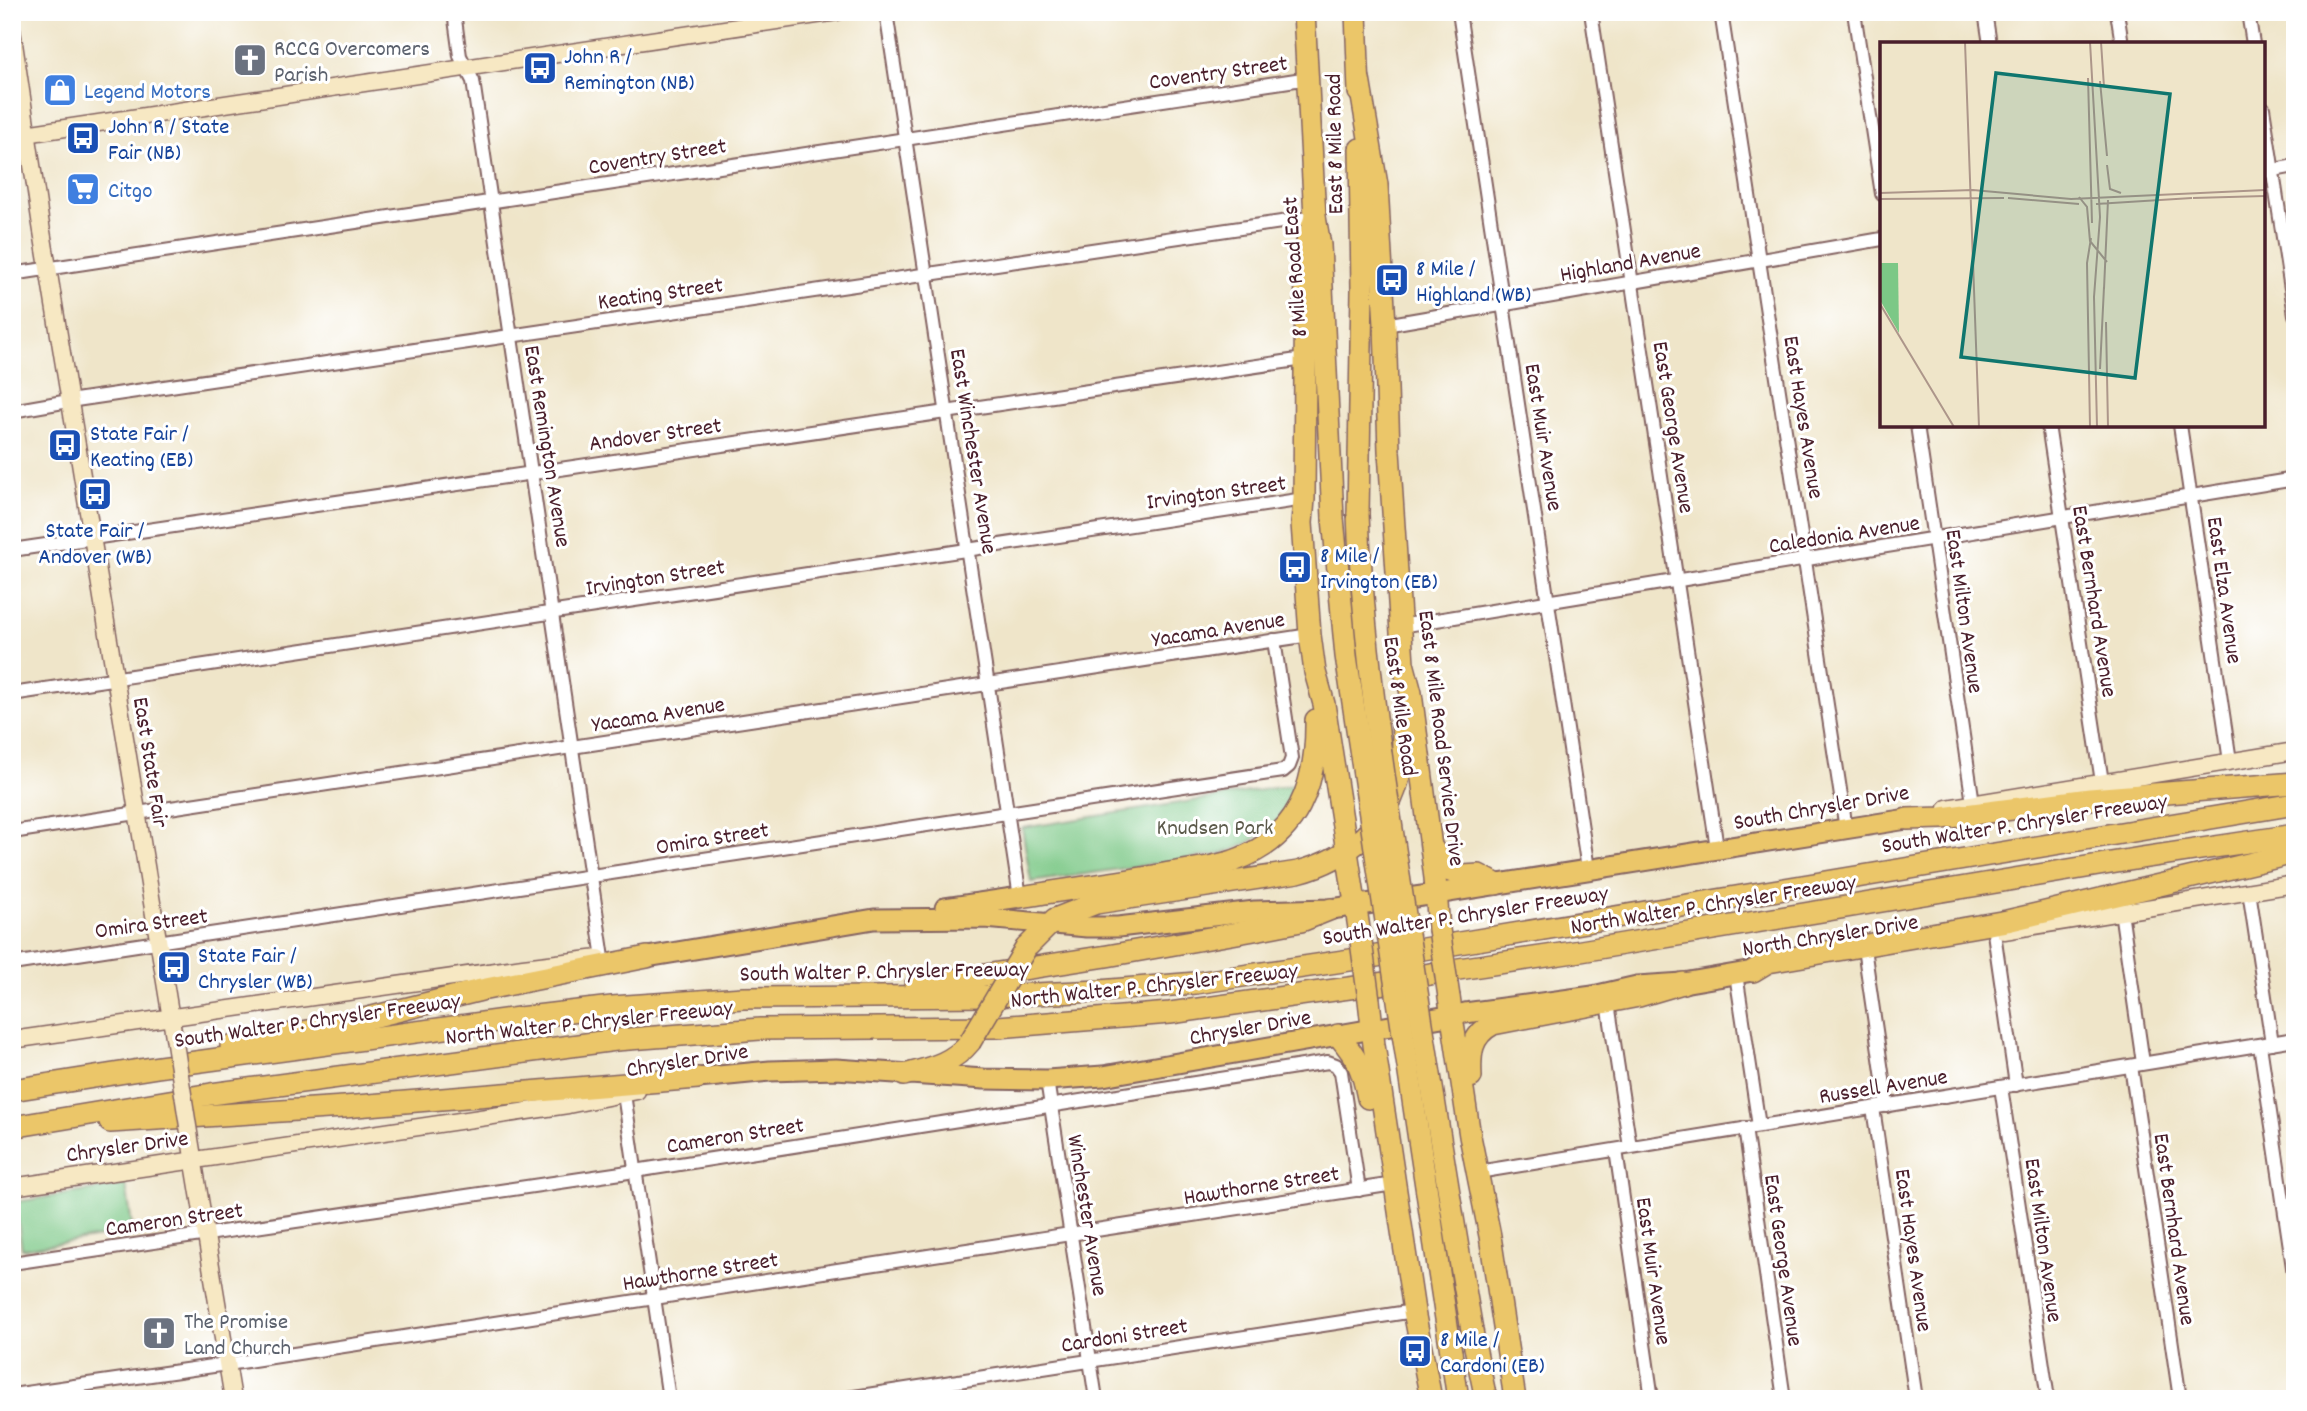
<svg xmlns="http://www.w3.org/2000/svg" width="2307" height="1411" font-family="Dekko,sans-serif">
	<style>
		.green { fill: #7cc886; stroke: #637458; stroke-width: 2 }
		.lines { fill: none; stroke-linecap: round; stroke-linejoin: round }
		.street-casing { stroke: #846462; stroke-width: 16 }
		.secondary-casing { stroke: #846462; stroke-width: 19 }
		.primary-casing { stroke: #846462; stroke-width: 23 }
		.highway-casing { stroke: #846462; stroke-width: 24 }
		.street { stroke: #fff; stroke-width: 12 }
		.secondary { stroke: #f7e8c3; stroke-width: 16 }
		.primary { stroke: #ebc669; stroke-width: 19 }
		.highway { stroke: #ebc669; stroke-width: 21 }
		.secondary-bridge-casing { stroke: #846462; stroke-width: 19; stroke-linecap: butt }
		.highway-bridge-casing { stroke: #846462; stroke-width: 24; stroke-linecap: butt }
		.secondary-bridge { stroke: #f7e8c3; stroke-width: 16 }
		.highway-bridge { stroke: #ebc669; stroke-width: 21 }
		.labels { text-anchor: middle; stroke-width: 6; stroke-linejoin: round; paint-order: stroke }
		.worship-label { font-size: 23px; fill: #5b616d; stroke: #fff; text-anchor: start }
		.transit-label { font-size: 23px; fill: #164399; stroke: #fff; text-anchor: start }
		.street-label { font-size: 23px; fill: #4a1f2b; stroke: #fff }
		.shop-label { font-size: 23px; fill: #366cbe; stroke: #fff; text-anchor: start }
		.park-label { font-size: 23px; fill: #5c5a4b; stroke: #fff }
		.inset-road { fill: none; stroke: #ad968a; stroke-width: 2 }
		.view { fill: #0f766e; fill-opacity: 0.15; stroke: #0f766e; stroke-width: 3.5 }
		.inset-edge { fill: none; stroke: #4a1f2b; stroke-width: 3.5 }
	</style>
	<rect width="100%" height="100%" fill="#fff"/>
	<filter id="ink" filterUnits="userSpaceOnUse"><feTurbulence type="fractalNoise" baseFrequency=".0143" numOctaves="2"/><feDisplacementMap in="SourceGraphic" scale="14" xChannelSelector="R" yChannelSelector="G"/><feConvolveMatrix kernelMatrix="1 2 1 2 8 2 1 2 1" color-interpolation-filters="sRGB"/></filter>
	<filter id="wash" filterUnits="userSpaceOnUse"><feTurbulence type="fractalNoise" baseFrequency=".00686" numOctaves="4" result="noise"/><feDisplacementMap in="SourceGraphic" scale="28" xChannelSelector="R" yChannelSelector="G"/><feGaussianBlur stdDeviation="1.57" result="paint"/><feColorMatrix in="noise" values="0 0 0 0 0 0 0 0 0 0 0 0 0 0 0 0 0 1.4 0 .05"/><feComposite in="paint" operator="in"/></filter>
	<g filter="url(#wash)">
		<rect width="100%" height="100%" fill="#efe5c9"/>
		<g class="green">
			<path d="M1305,783c-20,36 -44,59 -84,71l-190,28 -9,-54z"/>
			<polygon points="126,1185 133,1232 22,1249 15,1202"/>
		</g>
	</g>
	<g filter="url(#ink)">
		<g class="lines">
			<g class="street-casing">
				<g id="street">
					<polyline points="454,12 460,56 473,81 603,958"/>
					<polyline points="886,12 1020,897"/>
					<polyline points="1459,12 1588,869"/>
					<polyline points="1591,12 1717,848"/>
					<polyline points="1721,12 1846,829"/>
					<polyline points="1854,12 1882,194"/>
					<polyline points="1985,12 1990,44"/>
					<polyline points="2117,12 2122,44"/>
					<polyline points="2248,12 2253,44"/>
					<polyline points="2263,108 2295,315"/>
					<polyline points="2263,172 2295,166"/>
					<polyline points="12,274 1309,78"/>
					<polyline points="1385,325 1882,239"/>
					<polyline points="12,411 69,401 1315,217"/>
					<polyline points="1917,425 1973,803"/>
					<polyline points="2048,425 2102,782"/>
					<polyline points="2180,425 2230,761"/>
					<polyline points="12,550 1304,359"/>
					<polyline points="1400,626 2295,479"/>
					<polyline points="12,694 1304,499"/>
					<polyline points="12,832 1310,635"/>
					<polyline points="2249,891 2272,1043"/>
					<polyline points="2121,911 2143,1063"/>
					<polyline points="1994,933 2016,1085"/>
					<polyline points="1865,955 1887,1106"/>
					<polyline points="12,964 1283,771 1289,766 1292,758 1274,640"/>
					<polyline points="1736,974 1759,1126"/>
					<polyline points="1603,998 1608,1003 1630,1147"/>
					<polyline points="2260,1045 2295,1281"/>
					<polyline points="2131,1066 2180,1399"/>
					<polyline points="1047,1080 1096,1399"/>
					<polyline points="2001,1087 2048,1399"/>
					<polyline points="624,1094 669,1399"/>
					<polyline points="1873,1108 1916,1399"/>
					<polyline points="1745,1128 1784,1399"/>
					<polyline points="1616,1150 1652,1399"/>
					<polyline points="1478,1172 2295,1039"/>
					<polyline points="12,1263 635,1171 1328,1062 1336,1065 1341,1072 1359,1190"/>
					<polyline points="12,1395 241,1362 1394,1184"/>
					<polyline points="841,1399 1414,1311"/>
				</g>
			</g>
			<g class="secondary-casing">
				<g id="secondary">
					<polyline points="12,30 40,219 175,1043"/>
					<polyline points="12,136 837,12"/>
					<polyline points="1947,808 2295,751"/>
					<polyline points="2004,931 2295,884"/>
					<polyline points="12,1040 523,967 599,958"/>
					<polyline points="190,1139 233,1399"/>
					<polyline points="12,1187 568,1105 637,1091"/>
				</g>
			</g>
			<g class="primary-casing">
				<g id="primary">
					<polyline points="945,908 1020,897"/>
					<polyline points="647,957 874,919 985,918 1087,927 1118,927 1255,911 1331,909 1436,894 1907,819"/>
					<polyline points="698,1078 770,1071 836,1069 984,1079 1047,1080 1103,1076 1465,1013 1593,996 1637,986 1683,983 1753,971"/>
				</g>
			</g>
			<g class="highway-casing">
				<g id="highway">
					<polyline points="1304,12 1315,217 1320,245 1333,518"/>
					<polyline points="1356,12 1359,92"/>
					<polyline points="1359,79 1377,185 1385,325 1389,451 1403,663 1411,693 1435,878 1439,929"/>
					<polyline points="1315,217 1306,246 1304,499 1302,523 1310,635 1315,672 1324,704 1361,941"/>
					<polyline points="1358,514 1362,290 1360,149"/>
					<polyline points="1907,819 1942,818 2090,799 2295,783"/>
					<polyline points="1433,849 1444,868 1450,871 1463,876 1479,875 1496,884"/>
					<path d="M1020,897c48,-8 96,-14 144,-23 23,-4 47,-6 69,-13 66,-23 84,-77 83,-141"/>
					<path d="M1026,948l29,-29 41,-16 202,-31c50,-13 92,-48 102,-100 4,-18 3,-36 2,-54"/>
					<polyline points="1753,971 1768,962 2007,921 2295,853"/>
					<polyline points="915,986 1107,956 1260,929 1301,921 1331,909"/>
					<polyline points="1449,997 1470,1136 1490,1236 1515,1399"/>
					<polyline points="1369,1000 1374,1045 1414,1311 1431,1399"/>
					<path d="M1338,1035c20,24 24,33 30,63"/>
					<polyline points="231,1046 344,1024 481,990 647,957"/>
					<path d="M904,1075c26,-7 48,-11 66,-33"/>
					<path d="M1471,1077c-1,-22 -1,-41 22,-53l146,-28 44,-13"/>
					<polyline points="12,1090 158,1067 519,1018 612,1007 743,998 990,996 1099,991 1196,983 1417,950 2295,804"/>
					<polyline points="110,1122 344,1107 698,1078"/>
					<polyline points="12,1127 211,1094 616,1040 760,1029 998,1027 1170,1013 1385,983 1445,971 1581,951 2141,858 2295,835"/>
					<polyline points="1475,1347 1486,1399"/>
					<polyline points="1451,1352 1458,1399"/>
				</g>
			</g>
			<use href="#street" class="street"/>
			<use href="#secondary" class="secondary"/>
			<use href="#primary" class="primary"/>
			<use href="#highway" class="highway"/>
			<g class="secondary-bridge-casing">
				<polyline id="secondary-bridge" points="175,1043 190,1139"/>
			</g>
			<g class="highway-bridge-casing">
				<g id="highway-bridge">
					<path d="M1358,514c5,133 26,263 46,394 23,147 45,293 71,439"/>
					<polyline points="1333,518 1346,656 1451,1352"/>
					<polyline points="1439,929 1449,997"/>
					<polyline points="1361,941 1369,1000"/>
					<polyline points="970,1042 1026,948"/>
				</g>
			</g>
			<use href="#secondary-bridge" class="secondary-bridge"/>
			<use href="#highway-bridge" class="highway-bridge"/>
		</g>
	</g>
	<defs>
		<g id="church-square" transform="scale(1.75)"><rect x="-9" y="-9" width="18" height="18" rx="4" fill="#6b7280" stroke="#fff"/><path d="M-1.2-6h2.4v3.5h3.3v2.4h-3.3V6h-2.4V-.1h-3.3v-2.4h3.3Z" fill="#fff"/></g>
		<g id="bus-square" transform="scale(1.75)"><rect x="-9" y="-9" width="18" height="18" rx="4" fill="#1a4fb4" stroke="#fff"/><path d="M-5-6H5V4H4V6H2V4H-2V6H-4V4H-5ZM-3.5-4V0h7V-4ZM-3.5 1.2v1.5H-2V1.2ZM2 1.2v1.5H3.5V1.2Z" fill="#fff"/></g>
		<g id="shop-square" transform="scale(1.75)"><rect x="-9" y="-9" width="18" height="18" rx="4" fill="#3f7fe0" stroke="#fff"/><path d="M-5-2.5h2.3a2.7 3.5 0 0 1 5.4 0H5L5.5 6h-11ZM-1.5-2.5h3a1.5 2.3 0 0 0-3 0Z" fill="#fff"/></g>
		<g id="supermarket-square" transform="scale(1.75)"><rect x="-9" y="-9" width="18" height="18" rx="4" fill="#3f7fe0" stroke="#fff"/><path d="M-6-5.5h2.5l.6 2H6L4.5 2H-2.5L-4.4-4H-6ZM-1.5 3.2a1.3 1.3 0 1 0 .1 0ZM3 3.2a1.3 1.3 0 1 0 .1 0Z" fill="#fff"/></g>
	</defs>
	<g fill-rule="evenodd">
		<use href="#church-square" x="250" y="60"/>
		<use href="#bus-square" x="540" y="68"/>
		<use href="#shop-square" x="60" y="90"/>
		<use href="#bus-square" x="83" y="138"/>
		<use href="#supermarket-square" x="83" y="189"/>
		<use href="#bus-square" x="1392" y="280"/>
		<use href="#bus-square" x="65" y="445"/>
		<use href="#bus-square" x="95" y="494"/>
		<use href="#bus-square" x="1295" y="567"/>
		<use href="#bus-square" x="174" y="967"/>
		<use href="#church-square" x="159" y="1333"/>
		<use href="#bus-square" x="1415" y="1351"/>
	</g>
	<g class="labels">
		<g class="worship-label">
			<text x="274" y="55">RCCG Overcomers<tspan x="274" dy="26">Parish</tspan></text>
			<text x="184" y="1328">The Promise<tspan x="184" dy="26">Land Church</tspan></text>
		</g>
		<g class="transit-label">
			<text x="564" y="63">John R /<tspan x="564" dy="26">Remington (NB)</tspan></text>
			<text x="108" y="133">John R / State<tspan x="108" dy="26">Fair (NB)</tspan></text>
			<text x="1416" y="275">8 Mile /<tspan x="1416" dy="26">Highland (WB)</tspan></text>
			<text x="90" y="440">State Fair /<tspan x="90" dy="26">Keating (EB)</tspan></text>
			<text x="95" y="537" text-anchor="middle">State Fair /<tspan x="95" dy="26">Andover (WB)</tspan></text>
			<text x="1320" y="562">8 Mile /<tspan x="1320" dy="26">Irvington (EB)</tspan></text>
			<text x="198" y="962">State Fair /<tspan x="198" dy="26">Chrysler (WB)</tspan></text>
			<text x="1440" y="1346">8 Mile /<tspan x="1440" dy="26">Cardoni (EB)</tspan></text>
		</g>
		<g class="street-label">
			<text transform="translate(1218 71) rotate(-8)" y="8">Coventry Street</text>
			<text transform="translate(1333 144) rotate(-91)" y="8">East 8 Mile Road</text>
			<text transform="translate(657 155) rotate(-9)" y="8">Coventry Street</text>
			<text transform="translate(1630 261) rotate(-10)" y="8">Highland Avenue</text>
			<text transform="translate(1293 267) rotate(-94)" y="8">8 Mile Road East</text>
			<text transform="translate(660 292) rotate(-8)" y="8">Keating Street</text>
			<text transform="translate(1805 417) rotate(81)" y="8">East Hayes Avenue</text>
			<text transform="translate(1675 427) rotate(81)" y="8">East George Avenue</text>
			<text transform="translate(655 433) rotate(-8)" y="8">Andover Street</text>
			<text transform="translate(1545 437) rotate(81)" y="8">East Muir Avenue</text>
			<text transform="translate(549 446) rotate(81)" y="8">East Remington Avenue</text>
			<text transform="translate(975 451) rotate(81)" y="8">East Winchester Avenue</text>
			<text transform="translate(1216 491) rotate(-8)" y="8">Irvington Street</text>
			<text transform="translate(1844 533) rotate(-9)" y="8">Caledonia Avenue</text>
			<text transform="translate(655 576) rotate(-9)" y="8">Irvington Street</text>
			<text transform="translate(2226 590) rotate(82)" y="8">East Elza Avenue</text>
			<text transform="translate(2096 601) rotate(81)" y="8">East Bernhard Avenue</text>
			<text transform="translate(1966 611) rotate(82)" y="8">East Milton Avenue</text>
			<text transform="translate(1218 628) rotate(-9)" y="8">Yacama Avenue</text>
			<text transform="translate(1402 706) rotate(82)" y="8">East 8 Mile Road</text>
			<text transform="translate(658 713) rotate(-9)" y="8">Yacama Avenue</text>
			<text transform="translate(1443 738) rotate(83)" y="8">East 8 Mile Road Service Drive</text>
			<text transform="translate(152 762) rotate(81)" y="8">East State Fair</text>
			<text transform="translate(1821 806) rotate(-10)" y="8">South Chrysler Drive</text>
			<text transform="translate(2024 822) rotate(-9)" y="8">South Walter P. Chrysler Freeway</text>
			<text transform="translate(712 837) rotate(-9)" y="8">Omira Street</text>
			<text transform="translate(1713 903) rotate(-9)" y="8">North Walter P. Chrysler Freeway</text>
			<text transform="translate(1465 914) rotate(-9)" y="8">South Walter P. Chrysler Freeway</text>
			<text transform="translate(151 922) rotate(-8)" y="8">Omira Street</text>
			<text transform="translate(1830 934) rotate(-9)" y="8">North Chrysler Drive</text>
			<text transform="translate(884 970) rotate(-1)" y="8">South Walter P. Chrysler Freeway</text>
			<text transform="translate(1154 984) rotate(-6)" y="8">North Walter P. Chrysler Freeway</text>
			<text transform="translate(317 1019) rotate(-8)" y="8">South Walter P. Chrysler Freeway</text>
			<text transform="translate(589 1021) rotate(-6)" y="8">North Walter P. Chrysler Freeway</text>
			<text transform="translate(1250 1026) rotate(-10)" y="8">Chrysler Drive</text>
			<text transform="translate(687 1059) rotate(-9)" y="8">Chrysler Drive</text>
			<text transform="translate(1883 1085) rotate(-9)" y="8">Russell Avenue</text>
			<text transform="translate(735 1134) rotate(-9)" y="8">Cameron Street</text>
			<text transform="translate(127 1145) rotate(-8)" y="8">Chrysler Drive</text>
			<text transform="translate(1261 1184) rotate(-9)" y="8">Hawthorne Street</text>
			<text transform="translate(1089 1215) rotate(81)" y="8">Winchester Avenue</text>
			<text transform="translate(174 1218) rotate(-8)" y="8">Cameron Street</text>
			<text transform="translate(2176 1229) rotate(82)" y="8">East Bernhard Avenue</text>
			<text transform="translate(2045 1240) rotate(82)" y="8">East Milton Avenue</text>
			<text transform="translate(1915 1250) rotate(82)" y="8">East Hayes Avenue</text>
			<text transform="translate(1785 1260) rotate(82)" y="8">East George Avenue</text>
			<text transform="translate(700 1270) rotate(-9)" y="8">Hawthorne Street</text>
			<text transform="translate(1655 1271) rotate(82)" y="8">East Muir Avenue</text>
			<text transform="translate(1124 1334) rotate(-9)" y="8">Cardoni Street</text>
		</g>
		<g class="shop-label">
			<text x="84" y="98">Legend Motors</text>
			<text x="108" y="197">Citgo</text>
		</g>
		<g class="park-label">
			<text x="1215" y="834">Knudsen Park</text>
		</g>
	</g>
	<g transform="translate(1880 42)">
		<rect width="385" height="385" fill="#efe5c9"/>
		<path d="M0,221h18l1,70 -19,-33z" fill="#7cc886"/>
		<path class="inset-road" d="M85,0l14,385M210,0l10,175 -6,80 3,130M221,0l3,45M208,36l4,145M220,39l7,75M227,123l3,24 11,4M0,151l93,-3 98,9 194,-9M199,155l8,10 3,34 17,21M128,156l71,6M313,156l72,-2M0,157l124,-1M216,162l96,-6M224,247l4,-89M0,262l74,123M226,280l2,105M220,327l4,-82M210,385l-3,-164 4,-25"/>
		<path class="view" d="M116,31l174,21 -35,284 -174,-21z"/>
		<rect width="385" height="385" class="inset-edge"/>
	</g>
	<rect width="2307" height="1411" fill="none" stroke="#fff" stroke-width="42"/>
</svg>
